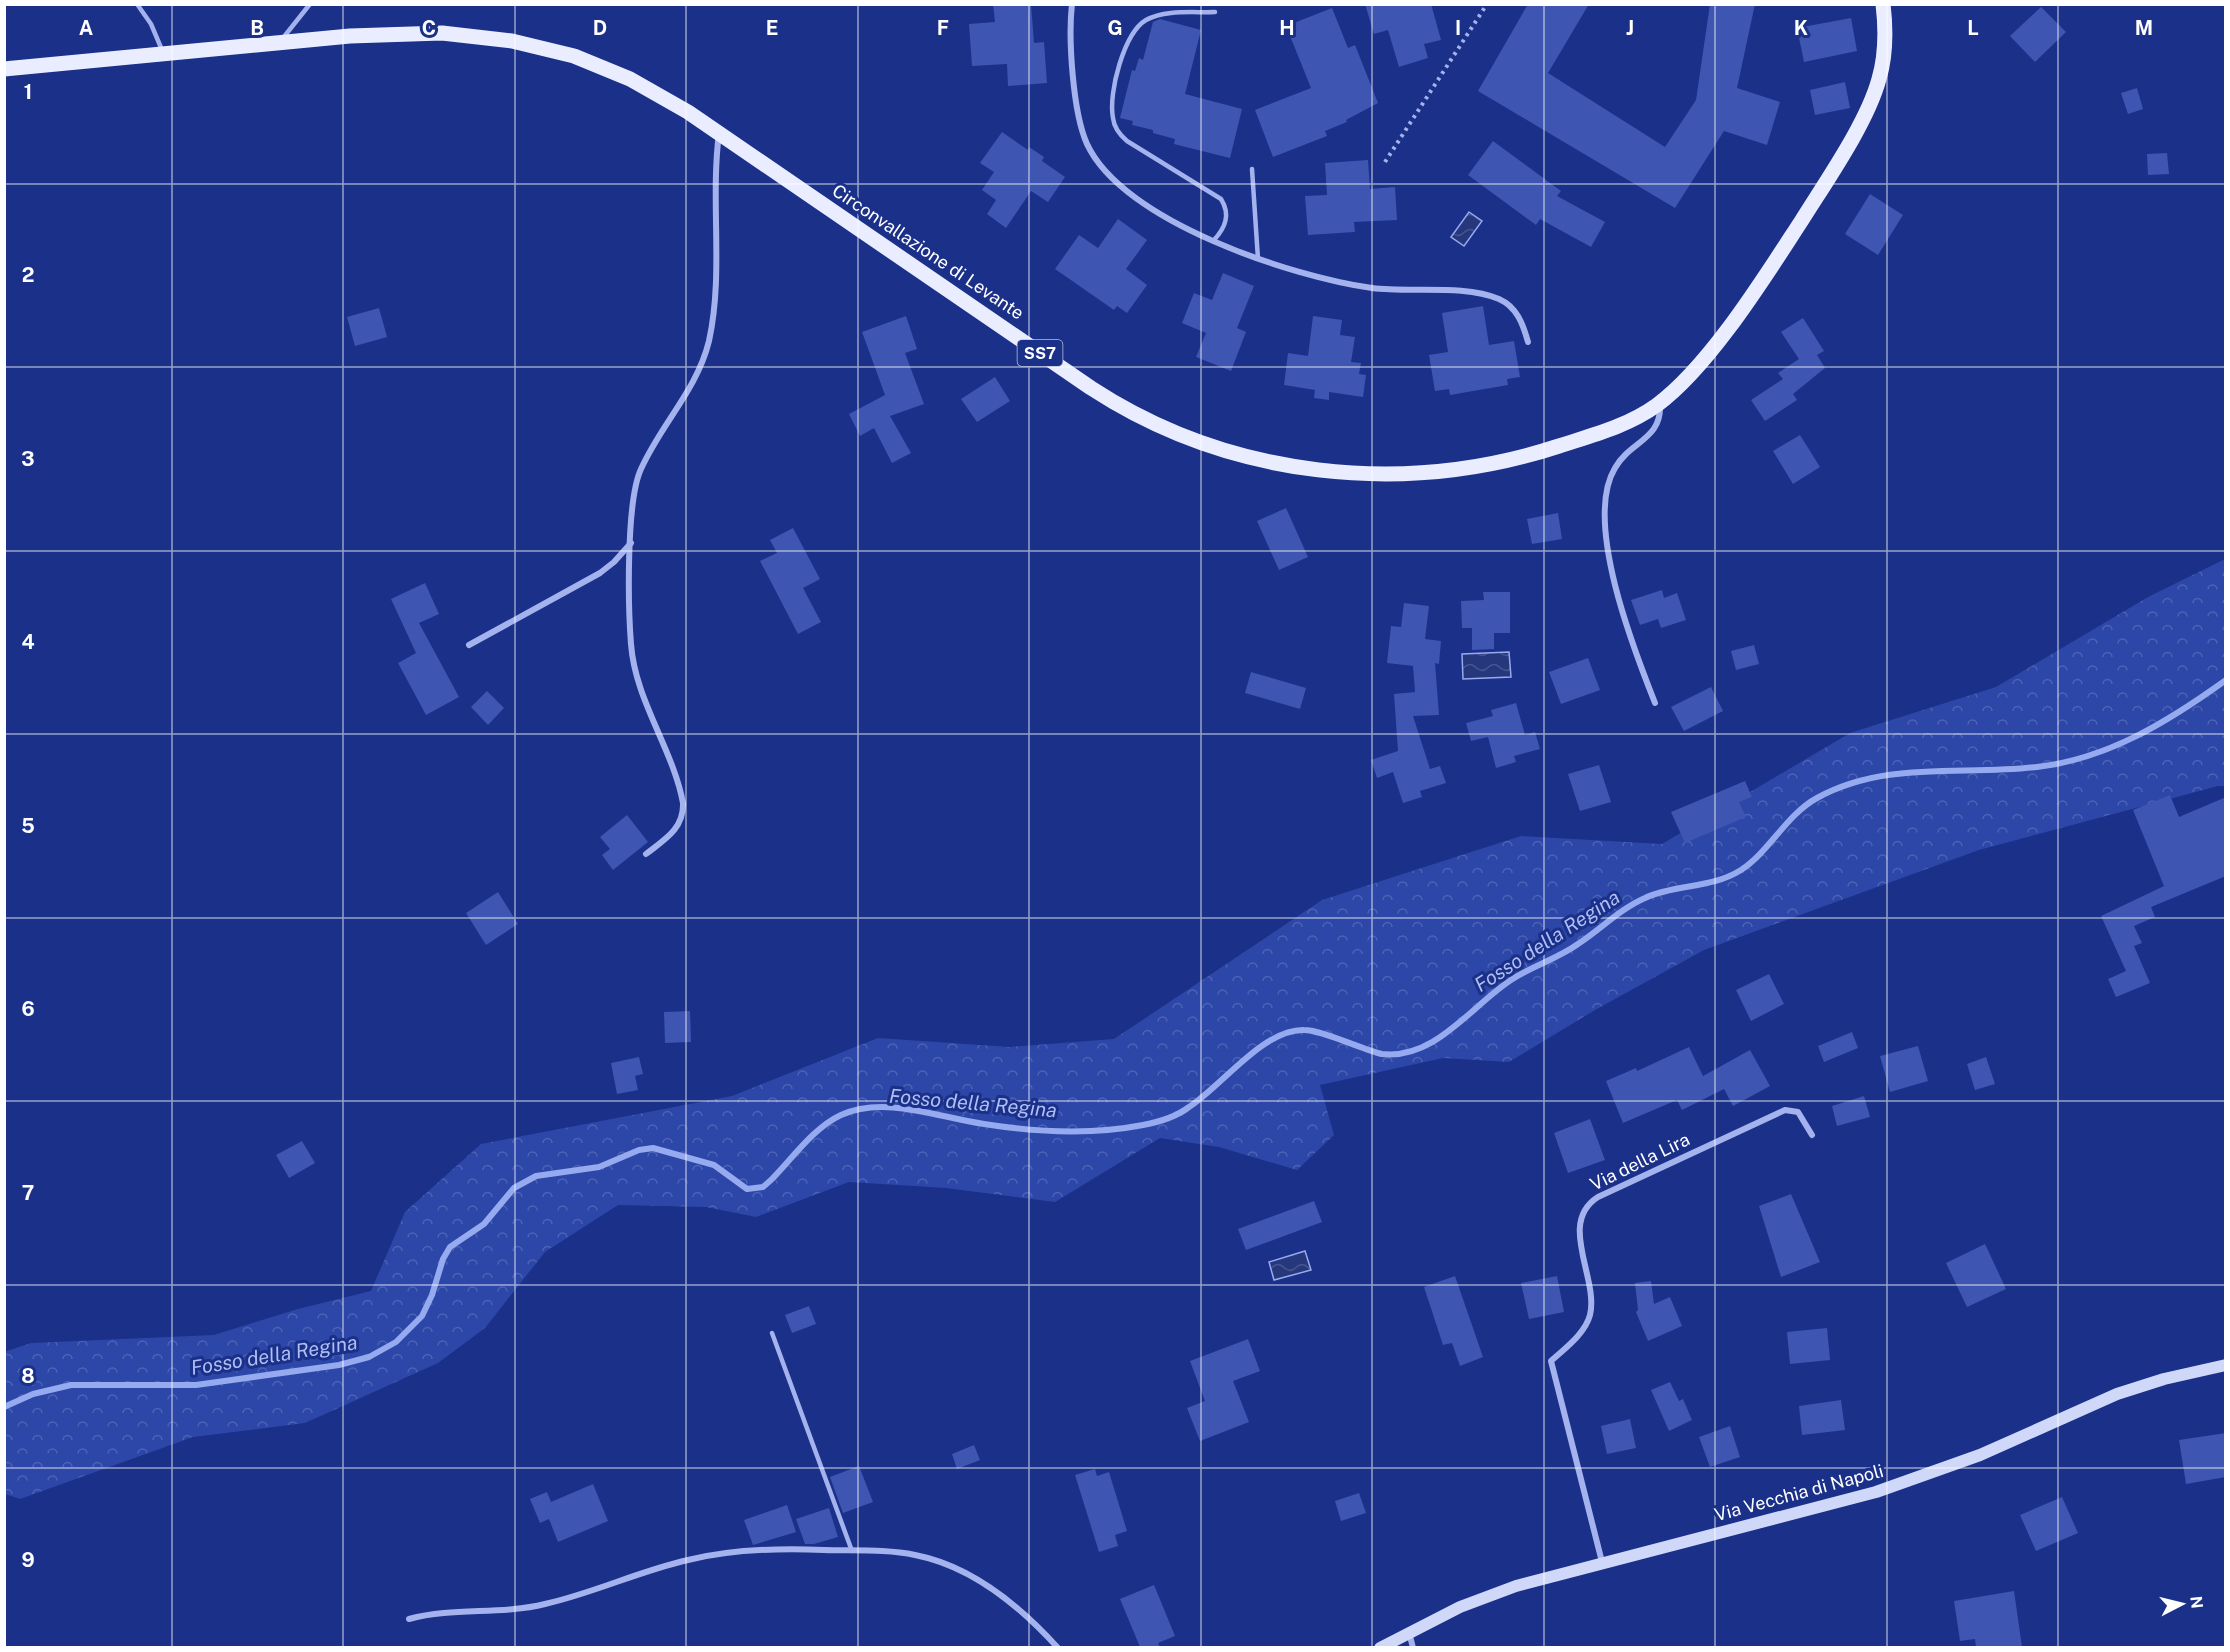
<svg xmlns="http://www.w3.org/2000/svg" width="2230" height="1652" font-family="'Public Sans',sans-serif">
	<style>
		.forest { fill: url(#forest-crowns) }
		.water { fill: url(#water-waves); stroke: #96aaef; stroke-width: 1.5 }
		.lines { fill: none; stroke-linecap: round; stroke-linejoin: round }
		.stream { stroke: #96aaef; stroke-width: 6 }
		.building { fill: #3e56b1 }
		.path { stroke: #a4b3ed; stroke-width: 4; stroke-dasharray: 3 4.5; stroke-linecap: butt }
		.lane { stroke: #a4b3ed; stroke-width: 4.5 }
		.street { stroke: #a4b3ed; stroke-width: 6 }
		.secondary { stroke: #d0d8f9; stroke-width: 12 }
		.primary { stroke: #e9edff; stroke-width: 15 }
		.grid { fill: none; stroke: #fff; stroke-width: 1.5; stroke-opacity: 0.55 }
		.labels { text-anchor: middle; stroke-width: 6; stroke-linejoin: round; paint-order: stroke }
		.shield { fill: #1a3089; stroke: #bac1dc; stroke-width: 1.5 }
		.shield-label { font-size: 16px; font-weight: bold; fill: #fff }
		.street-label { font-size: 18px; fill: #fff; stroke: #1a3089 }
		.water-label { font-size: 20px; font-style: italic; fill: #afbef4; stroke: #1a3089 }
		.grid-label { font-size: 20px; text-anchor: middle; font-weight: bold; fill: #fff; stroke: #1a3089; stroke-width: 6; stroke-linejoin: round; paint-order: stroke }
	</style>
	<defs>
		<pattern id="forest-crowns" width="20" height="18" patternUnits="userSpaceOnUse" patternTransform="scale(1.5)"><rect width="20" height="18" fill="#2d47a8"/><path d="M2 6a3 3 0 1 1 6 0M12 15a3 3 0 1 1 6 0" fill="none" stroke="#4c63b5"/></pattern>
		<pattern id="water-waves" width="16" height="10" patternUnits="userSpaceOnUse" patternTransform="scale(1.5)"><rect width="16" height="10" fill="#27377b"/><path d="M0 5q4-4 8 0t8 0" fill="none" stroke="#47558f"/></pattern>
	</defs>
	<rect width="100%" height="100%" fill="#1a3089"/>
	<polygon class="forest" points="2225,559 2225,786 2218,786 1979,850 1704,950 1595,1010 1509,1062 1443,1058 1320,1085 1334,1135 1297,1170 1219,1147 1160,1138 1055,1202 946,1188 849,1182 756,1217 706,1207 618,1205 545,1252 485,1328 438,1363 305,1423 193,1437 20,1499 5,1494 4,1352 31,1343 214,1335 298,1309 371,1291 405,1212 481,1144 732,1096 878,1038 1009,1047 1114,1039 1322,900 1521,836 1662,844 1850,733 1996,687 2148,597"/>
	<g class="water">
		<polygon points="1469,212 1482,221 1464,246 1451,237"/>
		<polygon points="1509,652 1511,677 1463,679 1462,654"/>
		<polygon points="1305,1251 1311,1270 1274,1280 1269,1262"/>
	</g>
	<g class="lines">
		<path class="stream" d="M4,1407l29,-13 38,-9h125l143,-20 30,-8 27,-15 26,-26 10,-21 11,-36 7,-12 34,-23 30,-36 22,-12 63,-9 40,-17 14,-2 61,17 33,24 16,-2 8,-7c21,-21 42,-52 70,-65 44,-20 99,3 143,9 51,8 108,11 159,1 16,-3 33,-8 46,-18 33,-21 74,-78 115,-77 18,0 57,19 78,24 53,6 89,-48 129,-74 21,-14 46,-21 67,-36 23,-15 42,-35 67,-46 30,-14 66,-9 96,-28 29,-19 45,-55 76,-72 69,-38 145,-22 220,-31 71,-8 132,-46 189,-87"/>
	</g>
	<g class="building">
		<polygon points="993,4 1031,4 1034,43 1044,42 1047,83 1008,86 1007,64 972,66 969,24 995,22"/>
		<polygon points="1365,4 1431,4 1441,40 1424,44 1428,58 1399,67 1388,30 1374,34"/>
		<polygon points="1528,4 1589,4 1548,73 1665,147 1696,100 1710,4 1755,4 1737,88 1780,102 1767,145 1724,131 1675,208 1478,91"/>
		<polygon points="2041,7 2066,32 2035,62 2010,36"/>
		<polygon points="1332,8 1348,48 1355,45 1378,103 1346,120 1347,122 1325,131 1327,136 1273,157 1255,110 1311,88 1286,26"/>
		<polygon points="1851,18 1857,51 1804,62 1797,28"/>
		<polygon points="1160,19 1201,30 1185,94 1242,109 1230,158 1174,144 1175,139 1153,133 1153,130 1132,125 1133,121 1120,118 1132,70 1135,71 1139,58 1143,60 1153,22"/>
		<polygon points="1845,82 1850,108 1815,115 1810,90"/>
		<polygon points="2137,88 2143,109 2128,114 2121,93"/>
		<polygon points="1002,132 1028,150 1029,147 1044,157 1042,161 1065,177 1048,202 1031,191 1006,228 987,214 996,200 982,190 994,172 980,163"/>
		<polygon points="1493,141 1561,191 1557,196 1605,222 1591,247 1540,219 1536,225 1468,175"/>
		<polygon points="2167,153 2169,174 2148,175 2147,154"/>
		<polygon points="1368,160 1370,189 1395,187 1397,220 1354,222 1355,232 1308,235 1305,196 1327,195 1325,163"/>
		<polygon points="1870,194 1903,215 1878,255 1845,234"/>
		<polygon points="1118,219 1147,240 1126,269 1147,285 1127,313 1117,306 1114,310 1055,269 1079,235 1098,248"/>
		<polygon points="1223,273 1254,286 1237,328 1246,332 1231,371 1196,357 1206,333 1182,323 1194,293 1212,300"/>
		<polygon points="1483,306 1489,345 1514,341 1520,377 1507,379 1508,385 1450,395 1449,389 1435,391 1429,355 1448,352 1442,313"/>
		<polygon points="379,308 387,337 355,346 347,317"/>
		<polygon points="906,316 917,349 905,353 924,404 890,416 911,453 892,463 874,428 860,436 849,414 885,395 862,332"/>
		<polygon points="1313,316 1342,320 1340,335 1355,337 1351,362 1361,363 1359,374 1366,375 1363,397 1329,392 1329,400 1314,398 1315,390 1284,385 1288,353 1308,356"/>
		<polygon points="1803,318 1824,351 1817,355 1825,368 1793,394 1797,400 1765,421 1751,400 1783,379 1778,373 1799,359 1781,332"/>
		<polygon points="995,377 1010,401 977,422 961,399"/>
		<polygon points="1800,435 1820,467 1793,484 1773,451"/>
		<polygon points="1286,508 1308,557 1279,570 1257,521"/>
		<polygon points="1558,513 1562,539 1532,544 1527,519"/>
		<polygon points="793,528 820,579 803,588 821,622 798,634 760,561 777,553 770,540"/>
		<polygon points="425,583 439,614 419,623 459,697 426,715 398,663 416,653 391,599"/>
		<polygon points="1662,590 1664,598 1677,593 1686,620 1661,628 1658,619 1640,625 1631,600"/>
		<polygon points="1483,592 1510,592 1510,633 1494,633 1494,649 1472,650 1472,628 1462,628 1461,601 1484,600"/>
		<polygon points="1404,603 1429,606 1425,639 1441,641 1439,664 1435,663 1439,715 1413,716 1430,769 1440,766 1446,783 1420,791 1422,797 1403,803 1393,772 1377,778 1371,760 1398,751 1394,694 1415,692 1413,666 1387,663 1391,626 1401,627"/>
		<polygon points="1754,645 1759,664 1736,670 1731,651"/>
		<polygon points="1588,658 1600,690 1561,704 1549,672"/>
		<polygon points="1251,672 1306,688 1300,709 1245,693"/>
		<polygon points="1711,687 1723,711 1684,731 1671,707"/>
		<polygon points="487,691 504,708 488,725 471,707"/>
		<polygon points="1516,703 1525,735 1535,732 1540,749 1514,756 1516,762 1496,768 1488,737 1471,741 1466,723 1493,716 1491,710"/>
		<polygon points="1599,765 1611,802 1580,811 1568,774"/>
		<polygon points="1745,781 1752,797 1739,802 1746,817 1685,843 1671,812"/>
		<polygon points="2170,795 2179,817 2226,797 2226,876 2151,907 2155,917 2134,926 2142,943 2134,946 2150,983 2116,997 2108,979 2126,971 2101,916 2164,886 2133,810"/>
		<polygon points="627,815 648,842 613,870 602,855 610,849 600,837"/>
		<polygon points="498,892 518,924 486,945 466,913"/>
		<polygon points="1769,974 1784,1004 1751,1021 1736,990"/>
		<polygon points="690,1011 691,1042 665,1043 664,1012"/>
		<polygon points="1852,1032 1858,1048 1824,1062 1818,1046"/>
		<polygon points="1918,1046 1928,1081 1890,1092 1880,1056"/>
		<polygon points="1689,1047 1703,1076 1750,1050 1770,1086 1733,1106 1724,1089 1682,1110 1677,1100 1623,1123 1606,1081 1636,1068 1637,1071"/>
		<polygon points="639,1057 643,1074 635,1076 638,1090 617,1094 611,1063"/>
		<polygon points="1986,1057 1995,1084 1975,1090 1967,1064"/>
		<polygon points="1864,1096 1870,1117 1837,1126 1832,1106"/>
		<polygon points="1590,1119 1605,1160 1568,1173 1554,1133"/>
		<polygon points="302,1141 315,1163 289,1178 276,1155"/>
		<polygon points="1791,1194 1820,1262 1781,1277 1759,1206"/>
		<polygon points="1314,1201 1322,1222 1246,1250 1238,1229"/>
		<polygon points="1985,1244 2006,1289 1967,1307 1946,1263"/>
		<polygon points="1455,1276 1483,1357 1460,1366 1452,1343 1443,1345 1424,1287"/>
		<polygon points="1557,1276 1564,1312 1529,1319 1521,1283"/>
		<polygon points="1651,1281 1654,1304 1670,1297 1682,1326 1648,1341 1636,1312 1638,1310 1635,1283"/>
		<polygon points="809,1306 816,1324 792,1333 785,1315"/>
		<polygon points="1827,1328 1830,1360 1790,1364 1787,1332"/>
		<polygon points="1248,1339 1260,1371 1233,1381 1249,1422 1200,1441 1187,1408 1205,1401 1190,1361"/>
		<polygon points="1670,1382 1679,1401 1683,1399 1692,1420 1669,1431 1651,1390"/>
		<polygon points="1841,1400 1845,1430 1802,1435 1799,1406"/>
		<polygon points="1630,1419 1636,1448 1607,1454 1601,1426"/>
		<polygon points="1730,1426 1740,1457 1710,1467 1699,1437"/>
		<polygon points="2226,1433 2226,1477 2186,1484 2179,1440"/>
		<polygon points="974,1445 980,1460 957,1469 952,1454"/>
		<polygon points="859,1466 873,1502 843,1513 830,1477"/>
		<polygon points="1095,1469 1097,1476 1109,1472 1127,1531 1115,1535 1118,1546 1099,1552 1075,1475"/>
		<polygon points="593,1484 608,1521 558,1542 549,1519 540,1523 530,1499 547,1492 551,1502"/>
		<polygon points="1359,1493 1366,1513 1341,1521 1335,1501"/>
		<polygon points="2062,1497 2078,1533 2036,1551 2020,1515"/>
		<polygon points="787,1505 796,1532 753,1545 744,1520"/>
		<polygon points="829,1508 838,1537 814,1544 805,1544 796,1519"/>
		<polygon points="1154,1585 1175,1636 1158,1643 1160,1647 1140,1647 1120,1599"/>
		<polygon points="2014,1591 2022,1647 1976,1647 1975,1639 1960,1641 1954,1601"/>
	</g>
	<g class="lines">
		<polyline class="path" points="1385,162 1487,4"/>
		<g class="lane">
			<polyline points="137,4 151,24 162,50"/>
			<polyline points="283,38 310,4"/>
			<polyline points="1252,169 1258,259"/>
			<path d="M1214,240c11,-12 17,-25 7,-41l-94,-58c-7,-6 -13,-13 -14,-23 -5,-25 11,-85 33,-98 19,-11 49,-7 69,-8"/>
			<polyline points="772,1333 852,1551"/>
		</g>
		<g class="street">
			<path d="M1072,4c-4,35 1,109 15,140 36,78 206,133 285,144 39,5 91,-4 127,11 18,8 24,25 29,43"/>
			<polyline points="469,645 600,573 614,562 631,543"/>
			<path d="M1655,703c-21,-53 -72,-182 -40,-235 15,-27 47,-28 45,-64"/>
			<path d="M646,854c18,-14 38,-25 37,-51 -10,-54 -48,-103 -52,-159 -3,-38 -5,-143 10,-175 20,-45 56,-79 68,-128 15,-69 1,-138 10,-208"/>
			<path d="M1602,1562l-51,-201c13,-12 34,-27 39,-46 9,-37 -33,-92 8,-118l187,-87 13,2 14,23"/>
			<path d="M409,1619c45,-12 91,-4 136,-15 49,-11 94,-33 143,-44 45,-11 91,-12 136,-10 30,1 62,-1 91,5 57,11 105,51 143,93"/>
			<polyline points="1409,1632 1413,1648"/>
		</g>
		<polyline class="secondary" points="1380,1648 1460,1607 1516,1586 1876,1492 1980,1455 2117,1394 2164,1379 2226,1365"/>
		<path class="primary" d="M4,69l346,-33 92,-3 70,8 62,15 56,23 58,33 403,276c138,90 312,109 468,58 34,-11 69,-20 98,-41 53,-39 109,-130 145,-185 25,-40 65,-97 77,-141 7,-24 7,-50 4,-75"/>
	</g>
	<path class="grid" d="M172,4v1644M343,4v1644M515,4v1644M686,4v1644M858,4v1644M1029,4v1644M1201,4v1644M1372,4v1644M1544,4v1644M1715,4v1644M1887,4v1644M2058,4v1644M4,184h2222M4,367h2222M4,551h2222M4,734h2222M4,918h2222M4,1101h2222M4,1285h2222M4,1468h2222"/>
	<g class="labels">
		<rect class="shield" x="1017.5" y="340" width="45" height="26" rx="4.5"/>
		<g class="shield-label">
			<text x="1040" y="359">SS7</text>
		</g>
		<g class="street-label">
			<text transform="translate(928 252) rotate(34)" y="6">Circonvallazione di Levante</text>
			<text transform="translate(1640 1162) rotate(-26)" y="6">Via della Lira</text>
			<text transform="translate(1799 1493) rotate(-15)" y="6">Via Vecchia di Napoli</text>
		</g>
		<g class="water-label">
			<text transform="translate(1547 941) rotate(-33)" y="7">Fosso della Regina</text>
			<text transform="translate(973 1103) rotate(5)" y="7">Fosso della Regina</text>
			<text transform="translate(274 1355) rotate(-9)" y="7">Fosso della Regina</text>
		</g>
	</g>
	<g class="grid-label">
		<text x="86" y="35">A</text>
		<text x="257" y="35">B</text>
		<text x="429" y="35">C</text>
		<text x="600" y="35">D</text>
		<text x="772" y="35">E</text>
		<text x="943" y="35">F</text>
		<text x="1115" y="35">G</text>
		<text x="1287" y="35">H</text>
		<text x="1458" y="35">I</text>
		<text x="1630" y="35">J</text>
		<text x="1801" y="35">K</text>
		<text x="1973" y="35">L</text>
		<text x="2144" y="35">M</text>
		<text x="28" y="99">1</text>
		<text x="28" y="282">2</text>
		<text x="28" y="466">3</text>
		<text x="28" y="649">4</text>
		<text x="28" y="833">5</text>
		<text x="28" y="1016">6</text>
		<text x="28" y="1200">7</text>
		<text x="28" y="1383">8</text>
		<text x="28" y="1567">9</text>
	</g>
	<rect width="2230" height="1652" fill="none" stroke="#ffffff" stroke-width="12"/>
	<g transform="translate(2182 1604) rotate(83)" stroke="#1a3089" stroke-width="4.5" paint-order="stroke">
	<path d="M0-4.5L10 22L0 15L-10 22Z" fill="#ffffff"/>
	<text y="-9" font-size="16" font-weight="bold" text-anchor="middle" fill="#ffffff">N</text>
	</g>
</svg>
